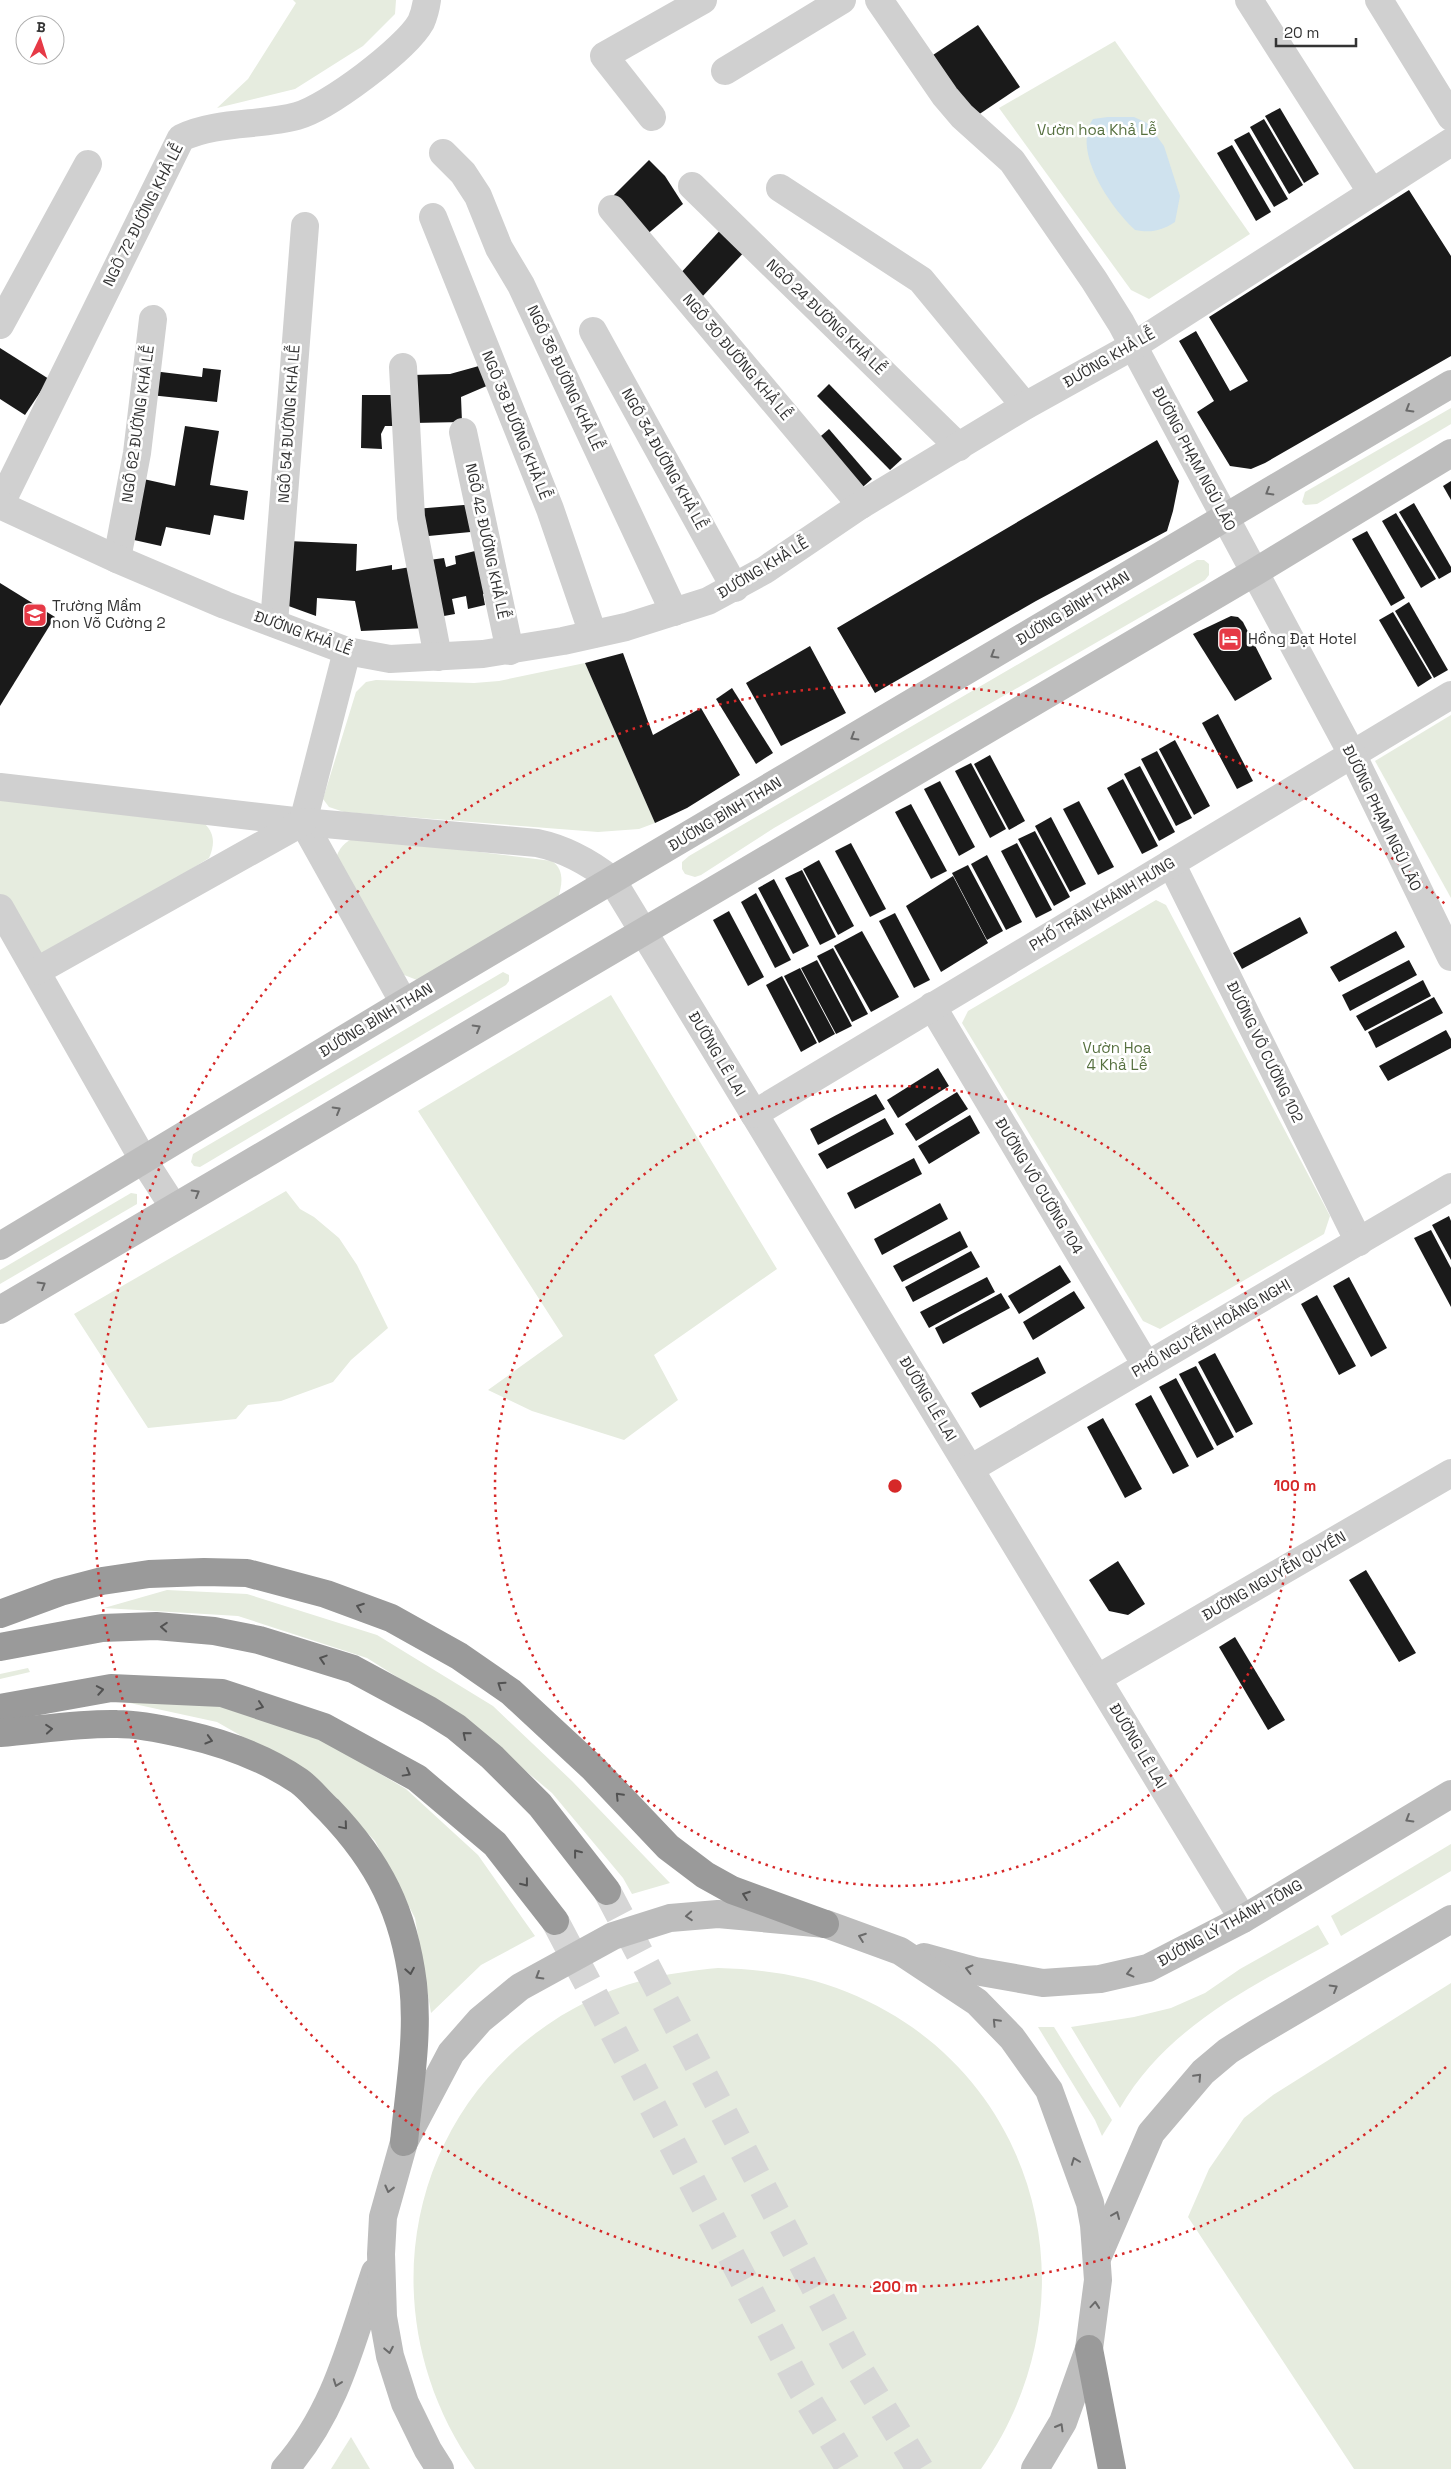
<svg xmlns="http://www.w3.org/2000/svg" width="1451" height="2469" font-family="'Space Grotesk',sans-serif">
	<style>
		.green { fill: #e6ecdf }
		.water { fill: #cfe2ee }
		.building { fill: #1a1a1a }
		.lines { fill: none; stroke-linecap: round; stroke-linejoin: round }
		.motorway-tunnel { stroke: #d6d6d6; stroke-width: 28; stroke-dasharray: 28 14; stroke-linecap: butt }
		.minor { stroke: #d0d0d0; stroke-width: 28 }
		.tertiary { stroke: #d0d0d0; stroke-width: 28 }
		.secondary { stroke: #bdbdbd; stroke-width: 28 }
		.motorway { stroke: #9a9a9a; stroke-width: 28 }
		.oneway { stroke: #6a6a6a }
		.oneway2 { stroke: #525252 }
		.ring { fill: none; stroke: #d62828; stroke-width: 2.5; stroke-dasharray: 2.5 5 }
		.labels { text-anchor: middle; stroke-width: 5; stroke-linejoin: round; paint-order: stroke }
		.park-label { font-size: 15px; fill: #56703f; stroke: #fff }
		.street-label { font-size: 15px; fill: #333; stroke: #fff }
		.poi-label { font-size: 15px; fill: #333; stroke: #fff; text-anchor: start }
		.centre { fill: #d62828; stroke: #fff; stroke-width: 2.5 }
		.ring-label { font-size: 15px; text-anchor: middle; font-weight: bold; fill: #d62828; stroke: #fff; stroke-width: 5; stroke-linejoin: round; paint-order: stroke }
	</style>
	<rect width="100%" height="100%" fill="#fff"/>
	<g class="green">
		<polygon points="293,0 396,0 395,14 363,46 295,89 217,108 248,79 296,3"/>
		<polygon points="1115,41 1250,234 1149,299 1131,290 999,108"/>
		<polygon points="1451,408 1451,424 1317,504 1305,505 1302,502 1305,492"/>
		<polygon points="1197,560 1204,560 1209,564 1209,575 1205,580 774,828 701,875 695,877 685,874 682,869 682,862 689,856"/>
		<polygon points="585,663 655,823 639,829 598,832 344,812 329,807 323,799 356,692 366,682 376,680 474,683 499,681"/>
		<polygon points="1451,715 1451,898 1375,761"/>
		<path d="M0,800l203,22c12,11 12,22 6,36l-153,95 -13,3 -43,-56z"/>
		<path d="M358,837l194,24c13,9 10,24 6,37l-141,82 -18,-7 -64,-112c4,-13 9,-20 23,-24z"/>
		<polygon points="1156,900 1166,905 1330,1216 1324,1234 1160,1329 1143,1321 962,1023 968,1011"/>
		<polygon points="503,972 509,975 509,981 506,985 200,1167 194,1166 191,1162 193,1154"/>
		<polygon points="611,995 777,1269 654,1355 678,1400 624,1440 532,1411 488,1390 563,1336 418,1111"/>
		<polygon points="286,1191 300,1209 314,1217 339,1238 357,1265 388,1328 351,1360 333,1382 281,1401 248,1405 236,1419 148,1428 74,1314"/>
		<polygon points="131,1193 137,1194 137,1204 0,1284 0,1270"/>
		<polygon points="167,1590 247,1594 377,1635 493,1706 572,1781 670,1883 632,1894 623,1878 552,1793 464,1719 367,1658 238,1616 104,1608"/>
		<polygon points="28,1668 30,1672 0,1679 0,1674"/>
		<polygon points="125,1702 221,1705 319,1738 406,1789 478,1855 535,1936 481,1965 431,2013 415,1918 375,1841 310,1775 217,1722"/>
		<polygon points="1451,1844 1451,1871 1341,1936 1331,1916"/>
		<path d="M1318,1925l11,19c-79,43 -162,83 -209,164l-49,-81 63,-10 37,-9 34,-15 35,-24z"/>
		<path d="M718,1968c44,1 88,7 129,24 194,78 252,310 134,477h-506c-114,-161 -66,-381 115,-469 40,-20 83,-28 128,-32z"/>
		<polygon points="1451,1983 1451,2469 1354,2469 1188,2217 1209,2169 1244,2118 1273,2095"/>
		<polygon points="1038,2027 1054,2027 1112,2120 1102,2136 1095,2120"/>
		<polygon points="351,2437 370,2469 331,2469"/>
	</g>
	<path class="water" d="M1108,117h26l13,6 17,23 16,50 -5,26c-14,9 -24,11 -40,8 -24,-22 -64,-79 -42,-111z"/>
	<g class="building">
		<polygon points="978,25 1020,87 975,117 933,55"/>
		<polygon points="1280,108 1319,174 1304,183 1265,116"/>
		<polygon points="1264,119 1303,185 1289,194 1250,127"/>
		<polygon points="1249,132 1288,199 1274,207 1234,140"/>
		<polygon points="1232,145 1271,212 1256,221 1217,153"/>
		<polygon points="649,160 665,176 683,204 645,236 611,198"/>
		<polygon points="1409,190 1451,256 1451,356 1265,463 1251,469 1230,466 1197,412 1214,401 1179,341 1196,331 1230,391 1248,381 1209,317"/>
		<polygon points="724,226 748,248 701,298 678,276"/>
		<polygon points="0,348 49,379 25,415 0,399"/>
		<polygon points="486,364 496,382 461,397 462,422 413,423 412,375 450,374"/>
		<polygon points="203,368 221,370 217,402 150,395 153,371 202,377"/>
		<polygon points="829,384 902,459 890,470 817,396"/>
		<polygon points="362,395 401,395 401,426 385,426 381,434 382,449 361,448"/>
		<polygon points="185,426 219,431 210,485 248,491 244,520 214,515 210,535 166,527 161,546 125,538 139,478 175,486"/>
		<polygon points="829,429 872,479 857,492 814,442"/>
		<polygon points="1157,440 1179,481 1173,511 1167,531 1036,601 875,693 837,628"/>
		<polygon points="1451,481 1451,500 1443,486"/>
		<polygon points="1414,503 1451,567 1451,572 1439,579 1399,512"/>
		<polygon points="476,504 481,531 418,537 415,509"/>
		<polygon points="1396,513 1436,579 1421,588 1382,521"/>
		<polygon points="1367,531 1405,598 1391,606 1352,539"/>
		<polygon points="288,541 357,544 356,571 392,565 392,570 417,566 427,628 361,631 355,601 317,598 316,616 283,604"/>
		<polygon points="479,550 494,591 483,594 485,605 468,609 466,596 452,599 455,614 433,618 422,561 444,558 446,567 456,564 455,556"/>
		<polygon points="0,583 55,617 0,706"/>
		<polygon points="1409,602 1448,670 1434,678 1395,611"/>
		<polygon points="1393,612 1432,678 1418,687 1379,620"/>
		<polygon points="1231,616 1238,617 1243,622 1272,679 1235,701 1193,634"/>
		<polygon points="810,646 846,713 781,746 746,683"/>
		<polygon points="623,653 653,735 701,708 740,775 687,808 655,823 585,663"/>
		<polygon points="732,688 773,753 756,764 716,699"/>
		<polygon points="1218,714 1253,781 1237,789 1202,723"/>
		<polygon points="1175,740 1210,806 1194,815 1159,749"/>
		<polygon points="1157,751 1192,818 1176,826 1141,759"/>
		<polygon points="990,755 1025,821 1009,830 974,764"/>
		<polygon points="971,763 1006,829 990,838 955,771"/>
		<polygon points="1140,766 1175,832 1159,841 1124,774"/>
		<polygon points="1123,779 1158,846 1142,854 1107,788"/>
		<polygon points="940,781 975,847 959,856 924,789"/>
		<polygon points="1079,801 1114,867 1098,875 1063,809"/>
		<polygon points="911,804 947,871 931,879 895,812"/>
		<polygon points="1051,817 1086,884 1070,892 1035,826"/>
		<polygon points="1035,831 1070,897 1054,906 1018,839"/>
		<polygon points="851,843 886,909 870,917 835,851"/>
		<polygon points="1017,843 1052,910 1036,918 1001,851"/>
		<polygon points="987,855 1022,922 1006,930 971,864"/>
		<polygon points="819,860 854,926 838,935 803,869"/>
		<polygon points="968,865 1003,931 987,940 952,873"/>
		<polygon points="802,870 836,937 820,945 785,878"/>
		<polygon points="953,876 988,943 941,972 906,906"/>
		<polygon points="774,879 809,946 793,954 758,888"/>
		<polygon points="756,893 791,960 775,968 741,902"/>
		<polygon points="729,911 764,977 748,986 713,920"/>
		<polygon points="895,913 930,980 914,988 879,921"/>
		<polygon points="1300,917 1308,933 1242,969 1233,953"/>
		<polygon points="862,931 899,997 871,1012 834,946"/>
		<polygon points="1396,931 1405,947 1339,982 1330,967"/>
		<polygon points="833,948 868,1014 852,1022 817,956"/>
		<polygon points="817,960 852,1026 836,1034 801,968"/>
		<polygon points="1409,960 1417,975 1350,1011 1342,995"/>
		<polygon points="800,968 835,1034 819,1043 784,976"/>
		<polygon points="782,976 817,1043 801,1052 766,985"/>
		<polygon points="1423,980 1431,996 1365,1031 1356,1016"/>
		<polygon points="1434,997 1443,1013 1376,1048 1368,1032"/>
		<polygon points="1446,1030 1451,1039 1451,1048 1388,1081 1379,1066"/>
		<polygon points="938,1068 949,1086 898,1118 887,1100"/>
		<polygon points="957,1092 968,1109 916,1141 905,1124"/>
		<polygon points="876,1094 885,1109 818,1145 810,1129"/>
		<polygon points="970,1115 980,1133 929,1164 918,1146"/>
		<polygon points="885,1118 894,1134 827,1169 818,1154"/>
		<polygon points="914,1158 922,1174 855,1209 847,1193"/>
		<polygon points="940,1203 948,1219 882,1255 874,1239"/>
		<polygon points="1449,1216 1451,1221 1451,1260 1432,1225"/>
		<polygon points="1431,1230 1451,1268 1451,1307 1414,1238"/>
		<polygon points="960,1231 968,1247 902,1282 893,1266"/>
		<polygon points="971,1251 980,1267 913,1302 905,1287"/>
		<polygon points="1060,1265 1071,1282 1019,1314 1008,1296"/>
		<polygon points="987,1277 995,1292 929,1328 920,1312"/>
		<polygon points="1349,1277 1387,1348 1371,1357 1333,1286"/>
		<polygon points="1074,1291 1085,1308 1033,1340 1023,1322"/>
		<polygon points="1001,1293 1010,1308 943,1344 935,1328"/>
		<polygon points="1317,1295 1356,1366 1339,1375 1301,1304"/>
		<polygon points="1215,1353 1253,1424 1236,1433 1198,1362"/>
		<polygon points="1038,1357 1046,1373 980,1408 971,1393"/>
		<polygon points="1196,1366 1234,1437 1217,1446 1179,1374"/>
		<polygon points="1176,1378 1214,1449 1197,1458 1159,1387"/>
		<polygon points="1151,1395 1189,1466 1173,1474 1135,1404"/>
		<polygon points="1103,1418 1142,1489 1125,1498 1087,1427"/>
		<polygon points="1118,1561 1145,1604 1128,1615 1109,1611 1089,1580"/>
		<polygon points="1366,1570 1416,1653 1399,1662 1349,1580"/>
		<polygon points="1235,1637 1285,1720 1268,1730 1219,1647"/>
	</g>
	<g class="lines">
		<g class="motorway-tunnel">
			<polyline points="607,1891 852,2358 920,2469"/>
			<polyline points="555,1921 800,2387 850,2469"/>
		</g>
		<g class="minor">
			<polyline points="1249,0 1372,193"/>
			<polyline points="1379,0 1451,117"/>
			<polyline points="725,71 842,0"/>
			<polyline points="652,117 604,56 703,0"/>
			<polyline points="443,153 463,173 478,196 499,248 521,285 674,612"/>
			<polyline points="692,186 959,447"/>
			<polyline points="780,188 921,280 1025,406"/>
			<polyline points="612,209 861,505"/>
			<polyline points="433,217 550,509 593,634"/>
			<polyline points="0,325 88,164"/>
			<polyline points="593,331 735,588"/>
			<polyline points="403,367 411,517 438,657"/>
			<polyline points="463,432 510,651"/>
			<path d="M0,505l181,-367c35,-17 79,-12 116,-22 30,-8 109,-67 124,-94 3,-7 5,-15 6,-22"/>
			<polyline points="117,559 137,453 153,319"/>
			<polyline points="274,623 305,226"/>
			<polyline points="347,651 303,822 404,1003"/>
			<path d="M0,787l303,35 234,21c29,6 52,19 75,37l631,1039"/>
			<polyline points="1171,863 1359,1242"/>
			<polyline points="0,908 144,1161 173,1206"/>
			<polyline points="37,971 303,822"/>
			<polyline points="932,1006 1146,1365"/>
			<polyline points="754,1114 1451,695"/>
			<polyline points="970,1469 1451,1187"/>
		</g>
		<g class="tertiary">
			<polyline points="879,0 945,96 962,116 1012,161 1094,280 1121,323 1352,754 1451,957"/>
			<polyline points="0,505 117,559 225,605 347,651 390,659 483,654 563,641 626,627 708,601 765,570 861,505 1025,406 1133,346 1451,142"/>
			<polyline points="1098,1678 1451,1473"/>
		</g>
		<g class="secondary">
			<polyline points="0,1246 404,1003 1451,384"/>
			<polyline points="0,1310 1255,572 1451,453"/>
			<polyline points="924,1957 975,1971 1043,1983 1100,1979 1148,1968 1243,1919 1451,1794"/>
			<polyline points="1098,2256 1151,2133 1203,2072 1228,2051 1255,2034 1451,1919"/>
			<path d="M285,2469c51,-58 66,-126 90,-197"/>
			<polyline points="440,2469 428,2450 405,2403 390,2356 383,2317 381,2254 383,2217 404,2142 451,2053 480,2020 520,1987 613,1936 670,1918 718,1914 826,1924 900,1951 977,2002 1012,2038 1049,2090 1090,2203 1094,2225 1098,2280 1089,2349 1063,2422 1035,2469"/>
		</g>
		<g class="motorway">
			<polyline points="0,1614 60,1592 102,1581 149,1574 204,1572 247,1573 326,1594 391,1618 459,1656 511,1692 594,1769 668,1847 705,1875 732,1890 825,1924"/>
			<polyline points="0,1647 102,1628 156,1626 214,1631 259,1640 353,1669 429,1710 456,1727 492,1757 540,1805 607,1891"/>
			<polyline points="0,1708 111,1688 222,1693 324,1727 417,1778 495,1844 555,1921"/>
			<path d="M0,1733c38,-3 79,-10 117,-9 22,0 45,5 67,10 40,9 81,24 115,47 11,8 20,20 30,29 50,52 75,102 84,174 6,52 -4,106 -9,158"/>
			<polyline points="1089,2349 1112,2469"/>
		</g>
	</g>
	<defs><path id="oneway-chevron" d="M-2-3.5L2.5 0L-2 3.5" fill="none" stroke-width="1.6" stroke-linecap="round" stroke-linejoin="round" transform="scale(1.25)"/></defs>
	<g class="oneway">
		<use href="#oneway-chevron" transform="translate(1409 409) rotate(149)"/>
		<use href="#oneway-chevron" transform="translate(1269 492) rotate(149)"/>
		<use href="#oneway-chevron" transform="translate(994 655) rotate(149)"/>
		<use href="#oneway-chevron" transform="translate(854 737) rotate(149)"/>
		<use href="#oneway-chevron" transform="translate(477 1028) rotate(-30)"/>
		<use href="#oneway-chevron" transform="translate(337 1110) rotate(-30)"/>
		<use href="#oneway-chevron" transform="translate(196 1193) rotate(-30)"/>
		<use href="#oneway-chevron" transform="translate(42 1285) rotate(-31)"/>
		<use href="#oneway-chevron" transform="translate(1409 1819) rotate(149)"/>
		<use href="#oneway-chevron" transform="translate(689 1916) rotate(176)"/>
		<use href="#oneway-chevron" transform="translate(862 1937) rotate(-160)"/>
		<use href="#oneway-chevron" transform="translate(969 1969) rotate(-166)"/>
		<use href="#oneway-chevron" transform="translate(1130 1973) rotate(166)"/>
		<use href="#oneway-chevron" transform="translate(539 1976) rotate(149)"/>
		<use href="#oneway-chevron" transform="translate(1334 1988) rotate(-30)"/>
		<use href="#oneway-chevron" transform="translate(996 2022) rotate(-134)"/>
		<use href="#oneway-chevron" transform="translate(1198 2077) rotate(-47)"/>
		<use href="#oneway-chevron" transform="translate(1075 2161) rotate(-111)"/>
		<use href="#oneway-chevron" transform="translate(389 2189) rotate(104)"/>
		<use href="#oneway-chevron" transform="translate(1116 2215) rotate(-67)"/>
		<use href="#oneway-chevron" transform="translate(1095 2305) rotate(-85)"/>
		<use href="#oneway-chevron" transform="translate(389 2350) rotate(79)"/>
		<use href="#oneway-chevron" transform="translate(337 2383) rotate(110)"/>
		<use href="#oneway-chevron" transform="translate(1060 2427) rotate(-60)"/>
	</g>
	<g class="oneway2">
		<use href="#oneway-chevron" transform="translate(360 1607) rotate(-160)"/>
		<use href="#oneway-chevron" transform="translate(164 1627) rotate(-176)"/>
		<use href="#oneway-chevron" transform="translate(323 1659) rotate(-162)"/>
		<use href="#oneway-chevron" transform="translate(501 1685) rotate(-146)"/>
		<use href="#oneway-chevron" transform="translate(100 1690) rotate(-10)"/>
		<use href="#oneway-chevron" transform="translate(260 1706) rotate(18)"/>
		<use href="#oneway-chevron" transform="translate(49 1729) rotate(-5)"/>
		<use href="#oneway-chevron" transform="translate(466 1735) rotate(-140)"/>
		<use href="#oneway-chevron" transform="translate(209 1740) rotate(16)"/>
		<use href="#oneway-chevron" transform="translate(407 1773) rotate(29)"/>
		<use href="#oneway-chevron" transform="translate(619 1796) rotate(-134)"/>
		<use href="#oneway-chevron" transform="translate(344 1826) rotate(50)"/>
		<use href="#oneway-chevron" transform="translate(577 1853) rotate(-128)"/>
		<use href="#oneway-chevron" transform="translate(525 1883) rotate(52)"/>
		<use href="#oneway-chevron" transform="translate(746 1895) rotate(-160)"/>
		<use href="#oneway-chevron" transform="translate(410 1971) rotate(80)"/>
	</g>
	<g class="ring">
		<circle cx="895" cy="1486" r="400"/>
		<path d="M1446 2067A801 801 0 1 1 1446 905"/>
	</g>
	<defs>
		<g id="school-square" transform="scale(1.25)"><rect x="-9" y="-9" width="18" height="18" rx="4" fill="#e63946" stroke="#fff"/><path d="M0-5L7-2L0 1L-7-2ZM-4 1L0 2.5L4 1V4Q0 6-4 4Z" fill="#fff"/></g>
		<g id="hotel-square" transform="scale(1.25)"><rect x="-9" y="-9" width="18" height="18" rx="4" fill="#e63946" stroke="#fff"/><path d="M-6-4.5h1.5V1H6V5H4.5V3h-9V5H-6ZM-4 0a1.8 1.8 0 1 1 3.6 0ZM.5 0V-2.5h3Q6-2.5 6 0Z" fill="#fff"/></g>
	</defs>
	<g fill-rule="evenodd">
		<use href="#school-square" x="35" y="615"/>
		<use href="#hotel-square" x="1230" y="639"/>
	</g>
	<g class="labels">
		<g class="park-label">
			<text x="1097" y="135">Vườn hoa Khả Lễ</text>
			<text x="1117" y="1053">Vườn Hoa<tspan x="1117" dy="17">4 Khả Lễ</tspan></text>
		</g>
		<g class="street-label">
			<text transform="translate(143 215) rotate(-63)" y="5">NGÕ 72 ĐƯỜNG KHẢ LỄ</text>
			<text transform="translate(826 317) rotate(44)" y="5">NGÕ 24 ĐƯỜNG KHẢ LỄ</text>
			<text transform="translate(737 357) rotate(50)" y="5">NGÕ 30 ĐƯỜNG KHẢ LỄ</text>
			<text transform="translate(1109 358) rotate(-30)" y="5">ĐƯỜNG KHẢ LỄ</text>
			<text transform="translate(565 378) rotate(65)" y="5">NGÕ 36 ĐƯỜNG KHẢ LỄ</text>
			<text transform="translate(138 424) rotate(-82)" y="5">NGÕ 62 ĐƯỜNG KHẢ LỄ</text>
			<text transform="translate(289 424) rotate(-86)" y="5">NGÕ 54 ĐƯỜNG KHẢ LỄ</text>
			<text transform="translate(516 425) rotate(68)" y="5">NGÕ 38 ĐƯỜNG KHẢ LỄ</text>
			<text transform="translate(664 459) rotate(61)" y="5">NGÕ 34 ĐƯỜNG KHẢ LỄ</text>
			<text transform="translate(1194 459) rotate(62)" y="5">ĐƯỜNG PHẠM NGŨ LÃO</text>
			<text transform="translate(487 541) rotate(78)" y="5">NGÕ 42 ĐƯỜNG KHẢ LỄ</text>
			<text transform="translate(763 568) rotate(-31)" y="5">ĐƯỜNG KHẢ LỄ</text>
			<text transform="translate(1073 608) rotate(-31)" y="5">ĐƯỜNG BÌNH THAN</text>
			<text transform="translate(303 633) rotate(20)" y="5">ĐƯỜNG KHẢ LỄ</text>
			<text transform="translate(725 814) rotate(-31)" y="5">ĐƯỜNG BÌNH THAN</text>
			<text transform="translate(1382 818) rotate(64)" y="5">ĐƯỜNG PHẠM NGŨ LÃO</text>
			<text transform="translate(1102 904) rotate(-31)" y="5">PHỐ TRẦN KHÁNH HƯNG</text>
			<text transform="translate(376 1020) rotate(-31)" y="5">ĐƯỜNG BÌNH THAN</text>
			<text transform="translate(1265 1052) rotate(64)" y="5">ĐƯỜNG VÕ CƯỜNG 102</text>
			<text transform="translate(717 1054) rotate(59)" y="5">ĐƯỜNG LÊ LAI</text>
			<text transform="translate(1039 1186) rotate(59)" y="5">ĐƯỜNG VÕ CƯỜNG 104</text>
			<text transform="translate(1211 1328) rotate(-30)" y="5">PHỐ NGUYỄN HOẰNG NGHỊ</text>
			<text transform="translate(928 1399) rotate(59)" y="5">ĐƯỜNG LÊ LAI</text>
			<text transform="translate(1274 1576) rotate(-30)" y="5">ĐƯỜNG NGUYỄN QUYỀN</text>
			<text transform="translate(1138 1746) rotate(59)" y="5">ĐƯỜNG LÊ LAI</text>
			<text transform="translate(1230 1923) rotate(-29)" y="5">ĐƯỜNG LÝ THÁNH TÔNG</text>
		</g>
		<g class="poi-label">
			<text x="52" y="611">Trường Mầm<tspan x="52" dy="17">non Võ Cường 2</tspan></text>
			<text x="1248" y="644">Hồng Đạt Hotel</text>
		</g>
	</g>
	<circle cx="895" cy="1486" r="8" class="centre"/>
	<g class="ring-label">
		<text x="1295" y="1491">100 m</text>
		<text x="895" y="2292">200 m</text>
	</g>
	<g transform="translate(40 40) rotate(4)"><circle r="24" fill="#ffffff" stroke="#adadad"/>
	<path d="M0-4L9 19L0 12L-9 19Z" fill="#e63946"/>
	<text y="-8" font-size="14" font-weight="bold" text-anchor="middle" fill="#333333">B</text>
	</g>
	<path d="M1276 38v8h80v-8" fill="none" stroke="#333333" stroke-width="2.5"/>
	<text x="1284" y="38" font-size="15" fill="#333333" stroke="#ffffff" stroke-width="4" paint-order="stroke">20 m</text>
</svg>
